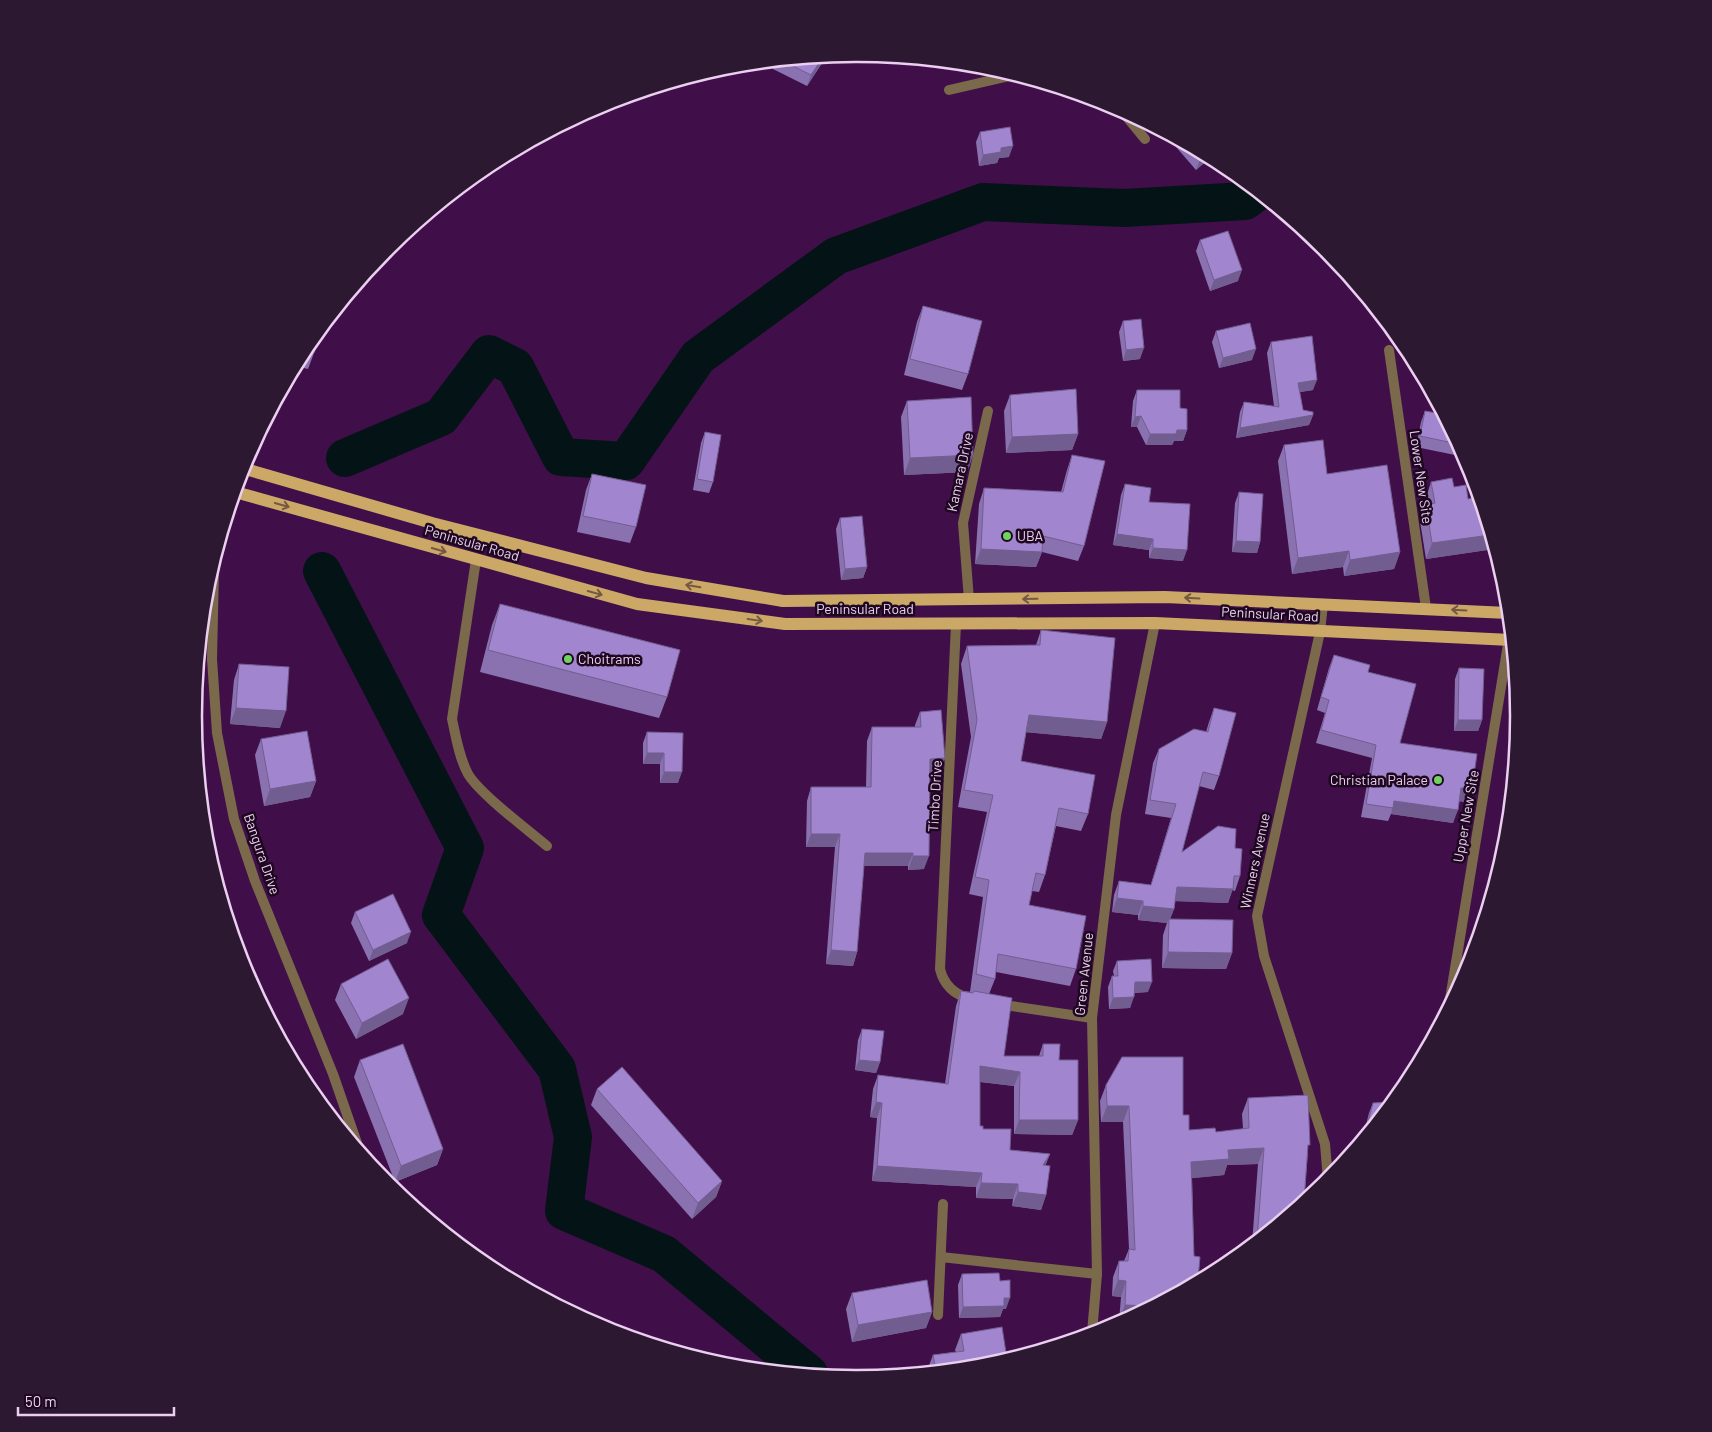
<svg xmlns="http://www.w3.org/2000/svg" width="1712" height="1432" font-family="Barlow,sans-serif">
	<style>
		.lines { fill: none; stroke-linecap: round; stroke-linejoin: round }
		.river { stroke: #041416; stroke-width: 38 }
		.lane { stroke: #7b694b; stroke-width: 10 }
		.street { stroke: #7b694b; stroke-width: 10 }
		.primary { stroke: #cca867; stroke-width: 12 }
		.wall { fill: #8a72b1 }
		.shaded-wall { fill: #715d90 }
		.building { fill: #a185ce; stroke: #715d90 }
		.oneway { stroke: #745844 }
		.poi-dot { fill: #6fd360; stroke: #1d0820; stroke-width: 2 }
		.labels { text-anchor: middle; stroke-width: 5; stroke-linejoin: round; paint-order: stroke }
		.street-label { font-size: 14px; fill: #ebcff0; stroke: #1d0820 }
		.poi-label { font-size: 14px; fill: #ebcff0; stroke: #1d0820; text-anchor: start }
		.rim { fill: none; stroke: #ebcff0; stroke-width: 2.5 }
	</style>
	<rect width="100%" height="100%" fill="#400f49"/>
	<g class="lines">
		<g class="river">
			<polyline points="345,458 441,417 489,354 515,367 561,457 626,461 698,357 836,256 983,202 1124,208 1245,201 1257,192"/>
			<polyline points="322,571 465,848 441,915 557,1069 573,1137 564,1211 664,1254 809,1374"/>
		</g>
		<path class="lane" d="M476,560l-24,159c4,18 7,38 16,55 12,20 59,55 79,72"/>
		<g class="street">
			<polyline points="949,90 1014,75"/>
			<polyline points="1122,111 1145,139"/>
			<polyline points="1389,350 1426,608"/>
			<polyline points="217,551 214,570 212,659 217,733 234,819 255,881 333,1074 359,1149"/>
			<polyline points="969,600 963,523 988,411"/>
			<polyline points="1323,604 1320,632 1257,916 1264,956 1325,1144 1328,1180"/>
			<path d="M956,624l-16,345c4,17 15,26 31,30"/>
			<polyline points="998,1004 1092,1018"/>
			<polyline points="1449,1005 1510,632"/>
			<polyline points="941,1257 1097,1274"/>
			<polyline points="938,1315 943,1204"/>
			<polyline points="1092,1333 1097,1274 1092,1018 1116,815 1155,623"/>
		</g>
		<g class="primary">
			<polyline points="242,468 432,523 646,578 783,601 1165,597 1508,613"/>
			<polyline points="235,492 637,604 785,624 1155,623 1511,640"/>
		</g>
	</g>
	<g class="wall">
		<polygon points="826,57 807,86 773,69 776,62"/>
		<polygon points="980,132 1009,157 999,158 997,163 979,166 976,142"/>
		<polygon points="1164,133 1210,158 1196,170"/>
		<polygon points="1200,240 1238,281 1210,291 1196,251"/>
		<polygon points="923,306 968,374 962,390 904,375 917,322"/>
		<polygon points="1123,321 1140,359 1123,361 1119,332"/>
		<polygon points="1216,331 1252,360 1219,368 1212,342"/>
		<polygon points="1271,342 1313,390 1300,392 1303,410 1313,415 1309,425 1236,438 1240,412 1244,402 1274,406 1267,353"/>
		<polygon points="306,348 314,353 308,369 296,366"/>
		<polygon points="1137,390 1180,408 1187,430 1183,441 1174,441 1172,445 1146,445 1137,427 1131,427 1133,401"/>
		<polygon points="1010,395 1078,434 1072,450 1006,453 1004,411"/>
		<polygon points="907,401 973,455 967,472 904,475 901,417"/>
		<polygon points="1425,411 1442,414 1458,445 1455,455 1416,447 1421,422"/>
		<polygon points="705,432 713,482 709,493 693,490 701,443"/>
		<polygon points="1284,445 1327,474 1400,552 1394,569 1344,576 1343,567 1292,574 1278,461"/>
		<polygon points="1072,455 1084,546 1078,561 1042,552 1036,567 975,564 979,504 984,488 1061,492 1067,470"/>
		<polygon points="592,474 636,527 630,543 577,532 586,490"/>
		<polygon points="1431,482 1454,487 1468,499 1478,497 1494,549 1426,559 1420,521 1427,505 1426,498"/>
		<polygon points="1125,484 1149,502 1183,561 1149,558 1149,550 1113,545 1121,495"/>
		<polygon points="1239,492 1260,542 1257,553 1232,552 1235,503"/>
		<polygon points="840,518 867,567 863,578 841,580 836,529"/>
		<polygon points="500,604 667,697 659,718 480,672 492,625"/>
		<polygon points="1041,630 1107,722 1101,739 1026,732 1021,761 1088,814 1081,831 1056,826 1045,875 1039,892 1032,891 1029,905 1076,969 1070,986 996,972 995,979 989,994 1004,1056 1039,1056 1043,1044 1059,1060 1078,1120 1072,1135 1014,1134 1014,1086 980,1082 980,1126 1010,1150 1050,1154 1045,1166 1046,1195 1041,1210 1012,1206 1013,1199 976,1198 976,1187 872,1181 877,1118 870,1117 873,1089 878,1075 945,1084 956,1006 961,991 973,992 970,992 983,897 969,894 987,812 958,807 971,737 961,664 967,646 1036,645"/>
		<polygon points="1334,655 1368,672 1400,743 1467,802 1459,801 1453,823 1391,814 1388,821 1361,817 1372,758 1316,743 1325,713 1317,710 1329,668"/>
		<polygon points="239,664 280,728 230,724 234,680"/>
		<polygon points="1459,668 1482,720 1478,731 1454,731 1455,679"/>
		<polygon points="1214,708 1219,776 1214,790 1199,786 1182,852 1235,848 1240,876 1235,891 1232,890 1228,903 1175,901 1174,909 1170,919 1232,953 1226,969 1162,968 1163,935 1167,923 1138,920 1138,915 1112,912 1114,895 1119,881 1151,885 1171,818 1145,814 1153,763 1159,749 1206,732 1209,722"/>
		<polygon points="920,712 945,758 940,772 930,772 924,869 908,870 908,866 864,866 857,952 853,966 826,964 835,847 806,847 807,801 811,787 866,787 867,741 872,727 915,727 915,725"/>
		<polygon points="647,732 683,733 678,783 660,783 660,764 643,764 643,743"/>
		<polygon points="261,739 316,781 310,797 264,806 255,755"/>
		<polygon points="355,912 407,943 369,961 351,923"/>
		<polygon points="1117,961 1148,992 1134,993 1130,1008 1109,1009 1108,987 1112,976 1114,976 1113,971"/>
		<polygon points="341,984 403,1014 356,1039 335,1000"/>
		<polygon points="862,1029 880,1062 876,1073 855,1070 858,1040"/>
		<polygon points="360,1060 443,1149 437,1165 395,1182 354,1077"/>
		<polygon points="1106,1085 1183,1115 1189,1130 1216,1132 1243,1129 1242,1114 1248,1098 1308,1151 1304,1201 1252,1244 1258,1164 1227,1165 1224,1175 1192,1178 1194,1256 1198,1280 1122,1321 1119,1321 1121,1297 1112,1296 1113,1277 1119,1261 1124,1261 1129,1249 1123,1122 1101,1122 1100,1101"/>
		<polygon points="597,1089 722,1181 716,1197 692,1219 591,1105"/>
		<polygon points="1392,1102 1363,1137 1369,1113 1373,1103"/>
		<polygon points="962,1274 1000,1281 1006,1309 1003,1309 1000,1317 959,1318 958,1285"/>
		<polygon points="852,1293 932,1312 926,1328 852,1342 846,1309"/>
		<polygon points="961,1334 985,1366 927,1371 933,1355 956,1352 955,1350"/>
	</g>
	<g class="shaded-wall">
		<polygon points="823,57 826,57 807,86 811,75"/>
		<polygon points="886,57 911,59 909,64 884,62"/>
		<polygon points="945,62 966,65 943,68"/>
		<polygon points="1013,146 1009,157 999,158 997,163 979,166 983,155 1001,148"/>
		<polygon points="1202,154 1210,158 1196,170"/>
		<polygon points="1242,270 1238,281 1210,291 1214,280"/>
		<polygon points="1144,348 1140,359 1123,361 1126,350"/>
		<polygon points="1256,349 1252,360 1219,368 1223,358"/>
		<polygon points="1317,380 1313,390 1294,393 1298,383"/>
		<polygon points="1313,415 1309,425 1236,438 1240,428"/>
		<polygon points="1141,416 1137,427 1131,427 1135,417"/>
		<polygon points="1177,430 1187,430 1183,441 1174,441 1172,445 1146,445 1150,434"/>
		<polygon points="1078,434 1072,450 1006,453 1012,437"/>
		<polygon points="973,455 967,472 904,475 910,458"/>
		<polygon points="1117,534 1153,539 1149,550 1113,545"/>
		<polygon points="1490,535 1494,549 1426,559 1432,543"/>
		<polygon points="1236,541 1260,542 1257,553 1232,552"/>
		<polygon points="1153,548 1187,550 1183,561 1149,558"/>
		<polygon points="981,549 1042,552 1036,567 975,564"/>
		<polygon points="1349,551 1343,567 1292,574 1298,558"/>
		<polygon points="1400,552 1394,569 1344,576 1350,560"/>
		<polygon points="867,567 863,578 841,580 845,569"/>
		<polygon points="236,708 286,711 280,728 230,724"/>
		<polygon points="1029,715 1107,722 1101,739 1023,732"/>
		<polygon points="1458,720 1482,720 1478,731 1454,731"/>
		<polygon points="647,753 664,753 660,764 643,764"/>
		<polygon points="945,758 940,772 926,773 930,759"/>
		<polygon points="664,772 682,772 678,783 660,783"/>
		<polygon points="316,781 310,797 264,806 270,789"/>
		<polygon points="1461,788 1472,789 1467,802 1456,801"/>
		<polygon points="1394,801 1458,810 1453,823 1391,814"/>
		<polygon points="811,834 840,834 835,847 806,847"/>
		<polygon points="865,853 913,853 908,866 860,866"/>
		<polygon points="913,856 929,856 924,869 908,870"/>
		<polygon points="1177,887 1233,889 1228,903 1172,901"/>
		<polygon points="1117,898 1143,901 1138,915 1112,912"/>
		<polygon points="1143,906 1174,909 1169,922 1169,919 1167,923 1138,920"/>
		<polygon points="411,932 407,943 369,961 373,950"/>
		<polygon points="831,950 857,952 853,966 826,964"/>
		<polygon points="1168,952 1232,953 1226,969 1162,968"/>
		<polygon points="1135,982 1152,982 1148,992 1131,993"/>
		<polygon points="1134,997 1130,1008 1109,1009 1113,998"/>
		<polygon points="409,998 403,1014 356,1039 362,1023"/>
		<polygon points="859,1060 880,1062 876,1073 855,1070"/>
		<polygon points="980,1066 1020,1072 1014,1086 974,1081"/>
		<polygon points="876,1102 882,1103 877,1118 870,1117"/>
		<polygon points="1107,1106 1129,1106 1123,1122 1101,1122"/>
		<polygon points="1019,1120 1078,1120 1072,1135 1014,1134"/>
		<polygon points="1264,1148 1258,1164 1227,1165 1224,1175 1185,1179 1191,1162 1228,1150"/>
		<polygon points="443,1149 437,1165 395,1182 401,1166"/>
		<polygon points="1050,1154 1044,1169 1043,1165"/>
		<polygon points="877,1166 982,1173 976,1187 872,1181"/>
		<polygon points="722,1181 716,1197 692,1219 698,1203"/>
		<polygon points="981,1183 1018,1184 1013,1199 976,1198"/>
		<polygon points="1018,1192 1046,1195 1041,1210 1012,1206"/>
		<polygon points="1118,1280 1126,1281 1121,1297 1112,1296"/>
		<polygon points="1004,1298 1010,1298 1006,1309 1003,1309 1000,1317 959,1318 963,1307"/>
		<polygon points="1125,1305 1150,1306 1122,1321 1119,1321"/>
		<polygon points="932,1312 926,1328 852,1342 858,1325"/>
	</g>
	<g class="building">
		<polygon points="823,57 811,75 783,61"/>
		<polygon points="1010,127 1013,146 1001,148 1001,152 983,155 980,132"/>
		<polygon points="1228,231 1242,270 1214,280 1200,240"/>
		<polygon points="923,306 982,321 968,374 910,359"/>
		<polygon points="1141,319 1144,348 1126,350 1123,321"/>
		<polygon points="1250,323 1256,349 1223,358 1216,331"/>
		<polygon points="321,329 314,353 304,351 306,348"/>
		<polygon points="1312,336 1317,380 1298,383 1303,410 1313,412 1313,415 1240,428 1244,402 1279,407 1271,342"/>
		<polygon points="1076,389 1078,434 1012,437 1010,395"/>
		<polygon points="1137,390 1180,390 1180,408 1187,409 1187,430 1177,430 1176,434 1150,434 1141,416 1135,417"/>
		<polygon points="971,397 973,455 910,458 907,401"/>
		<polygon points="1425,411 1442,414 1458,444 1420,436"/>
		<polygon points="705,432 721,435 713,482 697,479"/>
		<polygon points="1323,440 1327,474 1387,465 1400,552 1350,560 1349,551 1298,558 1284,445"/>
		<polygon points="1072,455 1105,461 1084,546 1043,536 1042,552 981,549 984,488 1063,492"/>
		<polygon points="592,474 646,485 636,527 583,516"/>
		<polygon points="1452,478 1454,487 1466,485 1468,499 1478,497 1490,535 1432,543 1426,505 1435,503 1431,482"/>
		<polygon points="1125,484 1151,488 1149,502 1190,504 1187,550 1153,548 1153,539 1117,534"/>
		<polygon points="1239,492 1263,494 1260,542 1236,541"/>
		<polygon points="862,516 867,567 845,569 840,518"/>
		<polygon points="500,604 680,650 667,697 488,650"/>
		<polygon points="1041,630 1115,638 1107,722 1029,715 1021,761 1095,775 1088,814 1059,808 1045,875 1036,873 1029,905 1086,916 1076,969 998,954 995,979 976,974 989,880 975,877 993,795 964,790 977,720 967,646 1040,645"/>
		<polygon points="1334,655 1370,665 1368,672 1416,684 1400,743 1477,754 1472,789 1461,788 1458,810 1394,801 1393,808 1366,804 1376,745 1321,730 1329,700 1321,697"/>
		<polygon points="239,664 289,667 286,711 236,708"/>
		<polygon points="1459,668 1484,669 1482,720 1458,720"/>
		<polygon points="1214,708 1236,713 1219,776 1203,772 1182,852 1218,826 1236,829 1235,848 1242,849 1240,876 1234,876 1233,889 1177,887 1174,909 1143,906 1143,901 1117,898 1119,881 1151,885 1176,804 1150,800 1159,749 1194,729 1208,732"/>
		<polygon points="941,710 945,758 930,759 929,856 913,856 913,853 865,853 857,952 831,950 840,834 811,834 811,787 871,787 872,727 921,727 920,712"/>
		<polygon points="307,731 316,781 270,789 261,739"/>
		<polygon points="647,732 683,733 682,772 664,772 664,753 647,753"/>
		<polygon points="393,894 411,932 373,950 355,912"/>
		<polygon points="1169,919 1233,920 1232,953 1168,952"/>
		<polygon points="388,959 409,998 362,1023 341,984"/>
		<polygon points="1151,959 1152,982 1135,982 1134,997 1113,998 1112,976 1118,976 1117,961"/>
		<polygon points="961,991 973,993 974,991 1012,998 1004,1056 1043,1056 1043,1044 1060,1044 1059,1060 1078,1060 1078,1120 1019,1120 1020,1072 980,1066 980,1126 983,1126 983,1129 1011,1129 1010,1150 1050,1154 1043,1165 1050,1166 1046,1195 1018,1192 1018,1184 981,1183 982,1173 877,1166 882,1103 876,1102 878,1075 948,1084"/>
		<polygon points="862,1029 884,1031 880,1062 859,1060"/>
		<polygon points="403,1044 443,1149 401,1166 360,1060"/>
		<polygon points="1122,1057 1183,1057 1183,1115 1189,1115 1189,1130 1215,1128 1216,1132 1249,1128 1248,1098 1308,1095 1310,1145 1308,1145 1304,1201 1257,1240 1264,1148 1228,1150 1229,1159 1191,1162 1194,1256 1200,1257 1198,1280 1150,1306 1125,1305 1126,1281 1118,1280 1119,1261 1128,1261 1129,1249 1135,1250 1129,1106 1107,1106 1106,1085"/>
		<polygon points="622,1067 722,1181 698,1203 597,1089"/>
		<polygon points="1392,1102 1365,1134 1373,1103"/>
		<polygon points="999,1273 1000,1281 1010,1280 1010,1298 1004,1298 1004,1306 963,1307 962,1274"/>
		<polygon points="927,1280 932,1312 858,1325 852,1293"/>
		<polygon points="1002,1327 1007,1359 985,1366 936,1370 933,1355 964,1351 961,1334"/>
	</g>
	<defs><path id="oneway-shaft" d="M-6 0H5M1.5-3L5.5 0L1.5 3" fill="none" stroke-width="1.6" stroke-linecap="round" stroke-linejoin="round" transform="scale(1.25)"/></defs>
	<g class="oneway">
		<use href="#oneway-shaft" transform="translate(282 505) rotate(16)"/>
		<use href="#oneway-shaft" transform="translate(439 550) rotate(16)"/>
		<use href="#oneway-shaft" transform="translate(693 586) rotate(-171)"/>
		<use href="#oneway-shaft" transform="translate(595 593) rotate(15)"/>
		<use href="#oneway-shaft" transform="translate(1192 598) rotate(-177)"/>
		<use href="#oneway-shaft" transform="translate(1030 599) rotate(179)"/>
		<use href="#oneway-shaft" transform="translate(1459 610) rotate(-177)"/>
		<use href="#oneway-shaft" transform="translate(755 620) rotate(8)"/>
	</g>
	<g class="poi-dot">
		<circle cx="1007" cy="536" r="5"/>
		<circle cx="568" cy="659" r="5"/>
		<circle cx="1438" cy="780" r="5"/>
	</g>
	<g class="labels">
		<g class="street-label">
			<text transform="translate(960 472) rotate(-78)" y="5">Kamara Drive</text>
			<text transform="translate(1421 477) rotate(82)" y="5">Lower New Site</text>
			<text transform="translate(472 543) rotate(16)" y="5">Peninsular Road</text>
			<text x="865" y="614">Peninsular Road</text>
			<text transform="translate(1270 614) rotate(3)" y="5">Peninsular Road</text>
			<text transform="translate(935 796) rotate(-87)" y="5">Timbo Drive</text>
			<text transform="translate(1466 816) rotate(-80)" y="5">Upper New Site</text>
			<text transform="translate(262 854) rotate(71)" y="5">Bangura Drive</text>
			<text transform="translate(1255 861) rotate(-78)" y="5">Winners Avenue</text>
			<text transform="translate(1084 974) rotate(-84)" y="5">Green Avenue</text>
		</g>
		<g class="poi-label">
			<text x="1017" y="541">UBA</text>
			<text x="578" y="664">Choitrams</text>
			<text x="1428" y="785" text-anchor="end">Christian Palace</text>
		</g>
	</g>
	<path d="M0 0H1712V1432H0ZM202 716a654 654 0 1 1 1308 0a654 654 0 1 1-1308 0Z" fill="#2d1831" fill-rule="evenodd"/>
	<path class="rim" d="M202 716a654 654 0 1 1 1308 0a654 654 0 1 1-1308 0Z"/>
	<path d="M18 1407v8h156v-8" fill="none" stroke="#ebcff0" stroke-width="2.5"/>
	<text x="25" y="1407" font-size="15" fill="#ebcff0" stroke="#1d0820" stroke-width="4" paint-order="stroke">50 m</text>
</svg>
